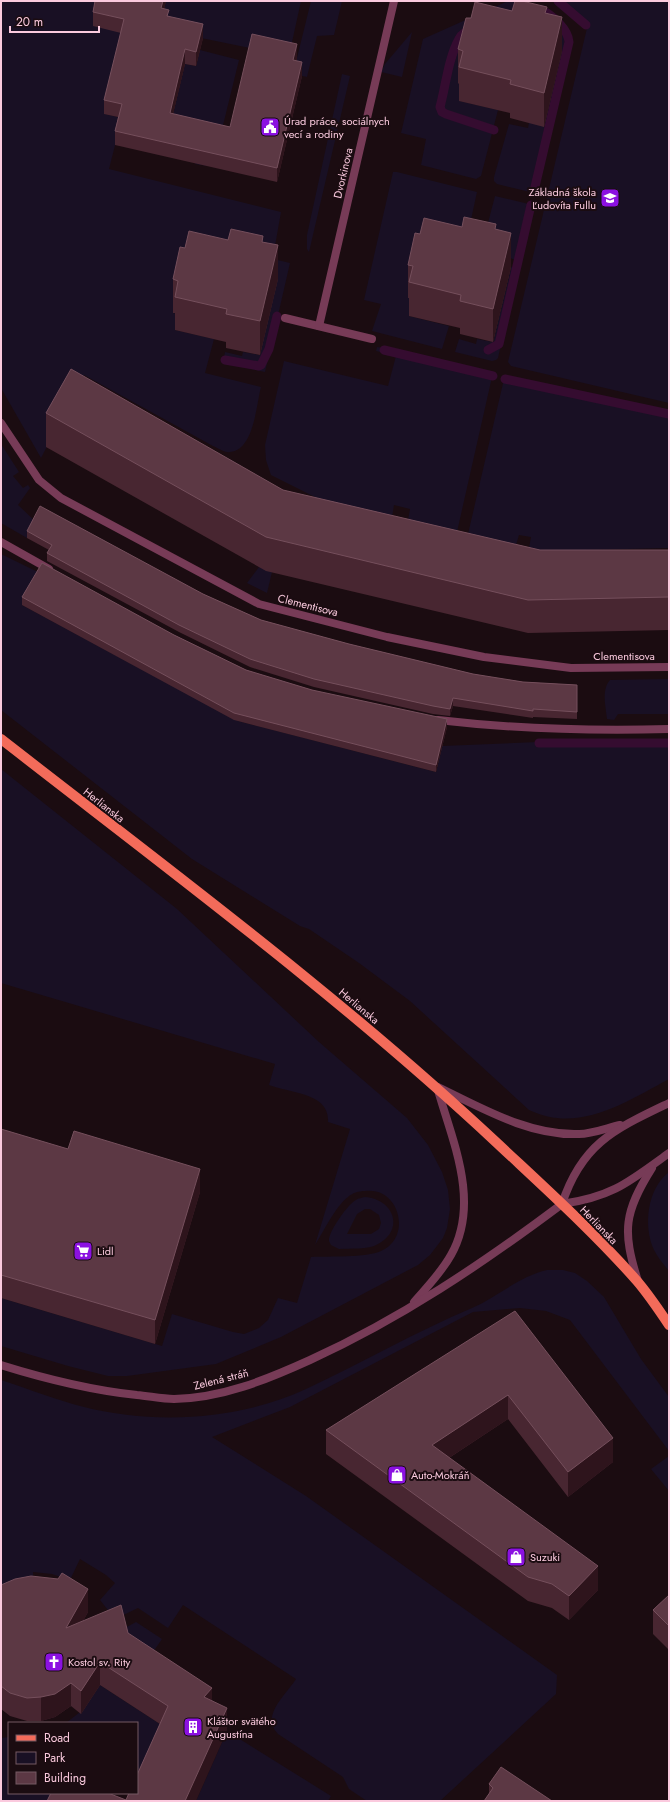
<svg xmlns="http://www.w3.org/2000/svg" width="670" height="1802" font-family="Jost,sans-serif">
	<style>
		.green { fill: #191024; fill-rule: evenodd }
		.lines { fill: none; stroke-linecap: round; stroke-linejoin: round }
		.stream { stroke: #350c30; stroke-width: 9 }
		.minor { stroke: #773b57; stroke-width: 8 }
		.tertiary { stroke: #773b57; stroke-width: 8 }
		.primary { stroke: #f36b5a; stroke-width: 10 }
		.wall { fill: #482631 }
		.shaded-wall { fill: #2e141c }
		.building { fill: #5c3844; stroke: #754f5c }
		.labels { text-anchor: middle; stroke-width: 4; stroke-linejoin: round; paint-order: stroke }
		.poi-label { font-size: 11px; fill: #fbcade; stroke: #1b0c11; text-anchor: start }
		.street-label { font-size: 11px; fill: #fbcade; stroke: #1b0c11 }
	</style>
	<rect width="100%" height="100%" fill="#1b0c11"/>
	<g class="green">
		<path d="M1,1h98l25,32 -19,81 17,4 -13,51 172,43 -6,34 -102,67 5,1 -3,16 39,9 -9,34 56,14c-5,19 -7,63 -31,65 -5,1 -12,-4 -17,-6l-129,-71 -43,83 -40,-70z"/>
		<polygon points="166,1 301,1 289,56 167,31 161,23"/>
		<polygon points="311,1 342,1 334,35 317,36 307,77 293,74"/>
		<polygon points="508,1 518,1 521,6 463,85 460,101 498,110 481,176 476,179 421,165 426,139 401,133 423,39"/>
		<polygon points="554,1 669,1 669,403 511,366 508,362 587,28"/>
		<polygon points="548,16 564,32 565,49 530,192 497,184 494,181 494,177 509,124 528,128"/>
		<polygon points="412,32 402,77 381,72 385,64"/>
		<polygon points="200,50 239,60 214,162 208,166 195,164 202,134 170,127 185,64 196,66"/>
		<polygon points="342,74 350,76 309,252 307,249 307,235"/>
		<polygon points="393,172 397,172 477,192 462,261 413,300 409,316 449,326 442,349 372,331 381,304 364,300"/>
		<polygon points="495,196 529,204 515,260 482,246"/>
		<polygon points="253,254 290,263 265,372 223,363 225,352 242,356 243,352 260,355"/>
		<polygon points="511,267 518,269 498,358 496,360 492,361 455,352 459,339 476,344 477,339 493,342"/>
		<polygon points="377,347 384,348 384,351 492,377 457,532 408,520 410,509 394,505 392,517 321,500 271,475 266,460 265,445 284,361 388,386 396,356 376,351"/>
		<polygon points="504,379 669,416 669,548 545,551 529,548 531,537 519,535 516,545 468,534"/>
		<polygon points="1,444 19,472 13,476 23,488 28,485 30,488 18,505 36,522 27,538 1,523"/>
		<path d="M1,554l39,19 -18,32 216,116 198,51 6,-26 96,-4 2,3h129v334c-43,23 -90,55 -140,31l-119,-109 -51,-38 -50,-34 -9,-3 -108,-67 -191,-149z"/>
		<polygon points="259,567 272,572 267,593 247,583"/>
		<path d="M669,679v35h-51l-4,6 -7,-1c-1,-12 -6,-29 3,-39z"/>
		<path d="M1,769l176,140 142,133 88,76 21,27 14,27 6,18 2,19 -3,19 -4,10 -13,17 -12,10 -137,72 -65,27 -89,12h-19l-40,-10 -67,-20v-48l161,48 10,-32 61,18 11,2 15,-6 9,-8 10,-22 19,5 14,-46c18,-1 55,1 70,-6 32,-14 18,-65 -16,-60 -6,0 -13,2 -17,6 -13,10 -24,34 -33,48l35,-116 -22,-7c2,-30 -40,-29 -59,-37l6,-21 -274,-81z"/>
		<path d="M669,1172v99c-5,-6 -11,-13 -15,-21 -11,-24 -7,-61 15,-78z"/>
		<path d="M365,1197c29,2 40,33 13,47 -10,6 -27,4 -39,5l-8,-4 -2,-4c-1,-9 19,-37 27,-41 2,-2 6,-2 9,-3zM365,1209h5l9,6 2,8 -2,6 -8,5h-24l10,-20z"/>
		<path d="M547,1270h16l12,3 12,8 17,16 37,62 28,38v54l-99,-131 -24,-9 -26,-3 -47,4 -183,95 -78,30 94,59 251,179 -1,19 -116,107h-73l-18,-12 -6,-12 -65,-43c-18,-18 8,-39 18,-55l-113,-74 -15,23 -30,-20 -23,11 -15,-19 15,-17 -9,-8 -26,-16 -10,21 -18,-6 -19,-2v14l-32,17v-223c28,9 55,20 83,27 72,18 155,13 222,-18 56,-26 109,-57 166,-81 25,-11 48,-32 75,-38z"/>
		<polygon points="669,1456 669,1491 651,1469"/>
		<polygon points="136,1622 162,1639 144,1665 123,1629"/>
		<polygon points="100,1685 160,1724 137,1777 137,1723 66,1723 84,1709"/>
		<polygon points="227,1731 331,1796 328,1801 196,1801"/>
		<polygon points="9,1737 9,1793 61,1793 58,1801 1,1801 1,1738"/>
	</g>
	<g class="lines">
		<g class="stream">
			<polyline points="558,1 586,25"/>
			<path d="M471,30c-5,2 -10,4 -12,9 -11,20 -13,46 -19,68l2,5 4,2 48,16"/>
			<path d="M534,191l35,-149c-1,-13 -16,-26 -27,-32l-4,4"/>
			<polyline points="384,350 493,376"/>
			<polyline points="488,350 499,344 531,205"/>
			<polyline points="225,360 259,366 261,365 269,349 277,316"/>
			<polyline points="505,379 669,414"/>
			<polyline points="539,743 669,743"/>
		</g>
		<g class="minor">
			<polyline points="285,318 372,339"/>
			<polyline points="319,326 394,1"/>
			<polyline points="1,423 39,480 61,498 259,604 387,637 484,657 571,668 669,667"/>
			<polyline points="1,542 49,569"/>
			<path d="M438,720c77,9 153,11 231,9"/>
			<path d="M414,1302c13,-15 27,-29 37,-47 30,-53 1,-115 -14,-168"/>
			<path d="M1,1365c45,14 89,25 136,30 12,1 25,4 37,4 48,-1 92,-19 136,-39 90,-41 172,-96 252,-156"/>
		</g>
		<g class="tertiary">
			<path d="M438,1087c44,21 91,49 141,47 13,0 28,-6 41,-9"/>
			<path d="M669,1103c-54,26 -87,40 -107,101 50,-7 67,-22 107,-51"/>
			<path d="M638,1281c-16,-50 -14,-69 14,-113"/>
		</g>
		<path class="primary" d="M1,739c168,131 340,258 496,404 48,45 97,89 140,138 12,14 22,29 32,44"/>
	</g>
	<g class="wall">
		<polygon points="95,1 166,1 164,9 169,17 203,38 196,66 185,64 173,114 230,127 297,58 296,61 302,76 277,182 115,145 115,131 118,117 104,114 104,100 121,33 93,26 93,12"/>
		<polygon points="512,11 547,14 562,51 544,127 510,118 510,113 459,101 459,84 458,83 458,49 471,18"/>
		<polygon points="462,227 496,230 511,267 493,342 460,334 460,328 409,316 409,298 408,298 408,265 420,234"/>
		<polygon points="228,240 263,242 278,279 260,355 226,348 226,342 175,330 175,313 173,313 173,279 185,248"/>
		<polygon points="46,413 283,490 540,550 669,550 669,630 528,633 266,571 46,447"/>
		<polygon points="27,531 203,594 261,620 349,644 473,674 523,682 577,685 577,719 533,717 533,718 453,706 450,716 433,714 314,687 250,667 179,632 47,561 47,553 49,550 27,538"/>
		<polygon points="22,597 174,635 246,670 312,690 447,727 436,772 234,720 22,605"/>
		<polygon points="1,1129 200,1192 155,1344 1,1298"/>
		<polygon points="515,1311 613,1462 568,1497 508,1419 449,1458 598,1590 569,1620 552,1608 528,1601 326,1454 326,1430"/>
		<polygon points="1,1585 88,1612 83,1621 128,1633 212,1700 227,1731 126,1800 160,1724 100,1685 81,1714 71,1706 55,1717 41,1721 27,1721 10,1716 1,1709"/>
		<polygon points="669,1595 669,1650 653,1634 653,1610"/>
		<polygon points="489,1784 552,1801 489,1795"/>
	</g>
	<g class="shaded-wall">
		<polygon points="163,1 166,1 161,23 161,8"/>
		<polygon points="562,17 562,51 544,127 544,93"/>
		<polygon points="203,24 203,38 196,66 196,52"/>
		<polygon points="297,44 297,58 293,74 293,60"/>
		<polygon points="185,49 185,64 170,127 170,113"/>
		<polygon points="302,62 302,76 277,182 277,168"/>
		<polygon points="511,233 511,267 493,342 493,309"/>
		<polygon points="278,245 278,279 260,355 260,321"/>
		<polygon points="453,698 453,706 450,716 450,709"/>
		<polygon points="447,719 447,727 436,772 436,765"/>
		<polygon points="200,1169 200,1192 155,1344 155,1320"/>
		<polygon points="508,1395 508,1419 432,1469 432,1445"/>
		<polygon points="613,1438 613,1462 568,1497 568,1472"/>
		<polygon points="598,1566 598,1590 569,1620 569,1596"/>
		<polygon points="88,1589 88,1612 66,1652 66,1628"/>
		<polygon points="100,1662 100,1685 81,1714 81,1691"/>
		<polygon points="71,1683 71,1706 55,1717 41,1721 41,1697"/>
		<polygon points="212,1688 212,1711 204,1697"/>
		<polygon points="227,1708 227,1731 196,1801 185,1801"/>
	</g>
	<g class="building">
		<polygon points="95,1 163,1 161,8 169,10 167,16 203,24 196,52 185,49 170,113 230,127 252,34 297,44 293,60 302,62 277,168 115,131 122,104 104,100 124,19 93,12"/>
		<polygon points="515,1 522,1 547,7 545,13 562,17 544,93 510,84 511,80 459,67 463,51 458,49 466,18 471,18 475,2 512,11"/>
		<polygon points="464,217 496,224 495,229 511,233 493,309 460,301 461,295 409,282 413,266 408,265 415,233 420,234 424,218 462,227"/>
		<polygon points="231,229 263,236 262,242 278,245 260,321 226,314 227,309 175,297 178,281 173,279 180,247 185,248 189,231 228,240"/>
		<polygon points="71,369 283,490 540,550 669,550 669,597 528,600 266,537 46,413"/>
		<polygon points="40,506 203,594 261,620 349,644 473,674 523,682 577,685 577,712 533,709 533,711 453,698 450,709 433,706 314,679 250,659 179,625 47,553 52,545 27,531"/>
		<polygon points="42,563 174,635 246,670 312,690 447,719 436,765 234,713 22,597"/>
		<polygon points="1,1129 68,1149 74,1131 200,1169 155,1320 1,1275"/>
		<polygon points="515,1311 613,1438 568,1472 508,1395 432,1445 598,1566 569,1596 552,1584 528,1577 326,1430"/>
		<polygon points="62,1573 88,1589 66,1628 121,1605 128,1633 212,1688 204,1697 227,1708 185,1801 47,1801 51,1793 108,1793 126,1800 129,1793 137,1793 137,1775 168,1706 100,1662 81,1691 71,1683 55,1694 41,1697 27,1698 10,1693 1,1686 1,1585 15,1579 31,1576 58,1579"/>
		<polygon points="669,1595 669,1626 653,1610"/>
		<polygon points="501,1767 552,1801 484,1801 493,1788 489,1784"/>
	</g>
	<defs>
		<g id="civic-square" transform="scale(1)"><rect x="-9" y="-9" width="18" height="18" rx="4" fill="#8b11e1" stroke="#1b0c11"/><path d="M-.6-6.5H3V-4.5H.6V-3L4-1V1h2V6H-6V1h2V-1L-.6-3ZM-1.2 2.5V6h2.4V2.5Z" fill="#fff"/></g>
		<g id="school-square" transform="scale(1)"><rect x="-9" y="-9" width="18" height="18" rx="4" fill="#8b11e1" stroke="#1b0c11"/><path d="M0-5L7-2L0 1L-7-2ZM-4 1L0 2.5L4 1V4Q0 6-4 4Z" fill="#fff"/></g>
		<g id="supermarket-square" transform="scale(1)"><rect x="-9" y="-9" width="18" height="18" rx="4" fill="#8b11e1" stroke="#1b0c11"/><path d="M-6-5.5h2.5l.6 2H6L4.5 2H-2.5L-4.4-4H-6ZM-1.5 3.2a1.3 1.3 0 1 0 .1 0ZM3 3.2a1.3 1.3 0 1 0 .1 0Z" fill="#fff"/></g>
		<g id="shop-square" transform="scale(1)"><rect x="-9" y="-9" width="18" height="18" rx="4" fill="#8b11e1" stroke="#1b0c11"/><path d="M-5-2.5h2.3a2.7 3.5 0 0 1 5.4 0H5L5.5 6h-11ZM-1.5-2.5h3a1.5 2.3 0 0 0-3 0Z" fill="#fff"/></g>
		<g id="church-square" transform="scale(1)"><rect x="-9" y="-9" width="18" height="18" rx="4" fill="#8b11e1" stroke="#1b0c11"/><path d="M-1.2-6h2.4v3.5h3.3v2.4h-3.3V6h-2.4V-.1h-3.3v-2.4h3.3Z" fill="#fff"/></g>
		<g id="building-square" transform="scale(1)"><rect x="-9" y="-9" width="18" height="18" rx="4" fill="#8b11e1" stroke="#1b0c11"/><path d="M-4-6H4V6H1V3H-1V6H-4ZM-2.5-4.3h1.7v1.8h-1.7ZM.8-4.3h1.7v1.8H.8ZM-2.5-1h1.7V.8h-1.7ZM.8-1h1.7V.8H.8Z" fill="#fff"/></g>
	</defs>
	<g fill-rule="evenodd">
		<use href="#civic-square" x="270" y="127"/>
		<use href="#school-square" x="610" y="198"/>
		<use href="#supermarket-square" x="83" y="1251"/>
		<use href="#shop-square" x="397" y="1475"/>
		<use href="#shop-square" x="516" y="1557"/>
		<use href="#church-square" x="54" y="1662"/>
		<use href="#building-square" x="193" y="1727"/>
	</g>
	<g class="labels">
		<g class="poi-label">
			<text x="284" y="125">Úrad práce, sociálnych<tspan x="284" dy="13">vecí a rodiny</tspan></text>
			<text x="596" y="196" text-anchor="end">Základná škola<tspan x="596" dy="13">Ľudovíta Fullu</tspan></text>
			<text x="97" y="1255">Lidl</text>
			<text x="411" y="1479">Auto-Mokráň</text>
			<text x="530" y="1561">Suzuki</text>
			<text x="68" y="1666">Kostol sv. Rity</text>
			<text x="207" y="1725">Kláštor svätého<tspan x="207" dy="13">Augustína</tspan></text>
		</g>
		<g class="street-label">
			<text transform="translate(343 173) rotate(-77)" y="4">Dvorkinova</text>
			<text transform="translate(308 605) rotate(14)" y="4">Clementisova</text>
			<text x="624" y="660">Clementisova</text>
			<text transform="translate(104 805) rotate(38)" y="4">Herlianska</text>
			<text transform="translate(359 1006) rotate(40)" y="4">Herlianska</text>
			<text transform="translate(599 1225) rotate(46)" y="4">Herlianska</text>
			<text transform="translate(221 1379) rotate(-14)" y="4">Zelená stráň</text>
		</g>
	</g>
	<rect width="670" height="1802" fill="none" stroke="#fbcade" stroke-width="4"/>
	<rect x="8" y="1722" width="130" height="72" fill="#1b0c11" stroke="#755863"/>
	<rect x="16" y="1735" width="20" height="6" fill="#f36b5a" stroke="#755863"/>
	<text x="44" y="1742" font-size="12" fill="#fbcade">Road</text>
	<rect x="16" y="1752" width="20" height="12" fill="#191024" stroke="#755863"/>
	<text x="44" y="1762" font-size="12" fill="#fbcade">Park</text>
	<rect x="16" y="1772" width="20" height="12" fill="#5c3844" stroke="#755863"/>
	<text x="44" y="1782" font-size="12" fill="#fbcade">Building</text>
	<path d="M10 26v6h89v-6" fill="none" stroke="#fbcade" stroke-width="2"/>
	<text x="16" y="26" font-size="12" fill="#fbcade" stroke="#1b0c11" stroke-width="3" paint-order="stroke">20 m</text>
</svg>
